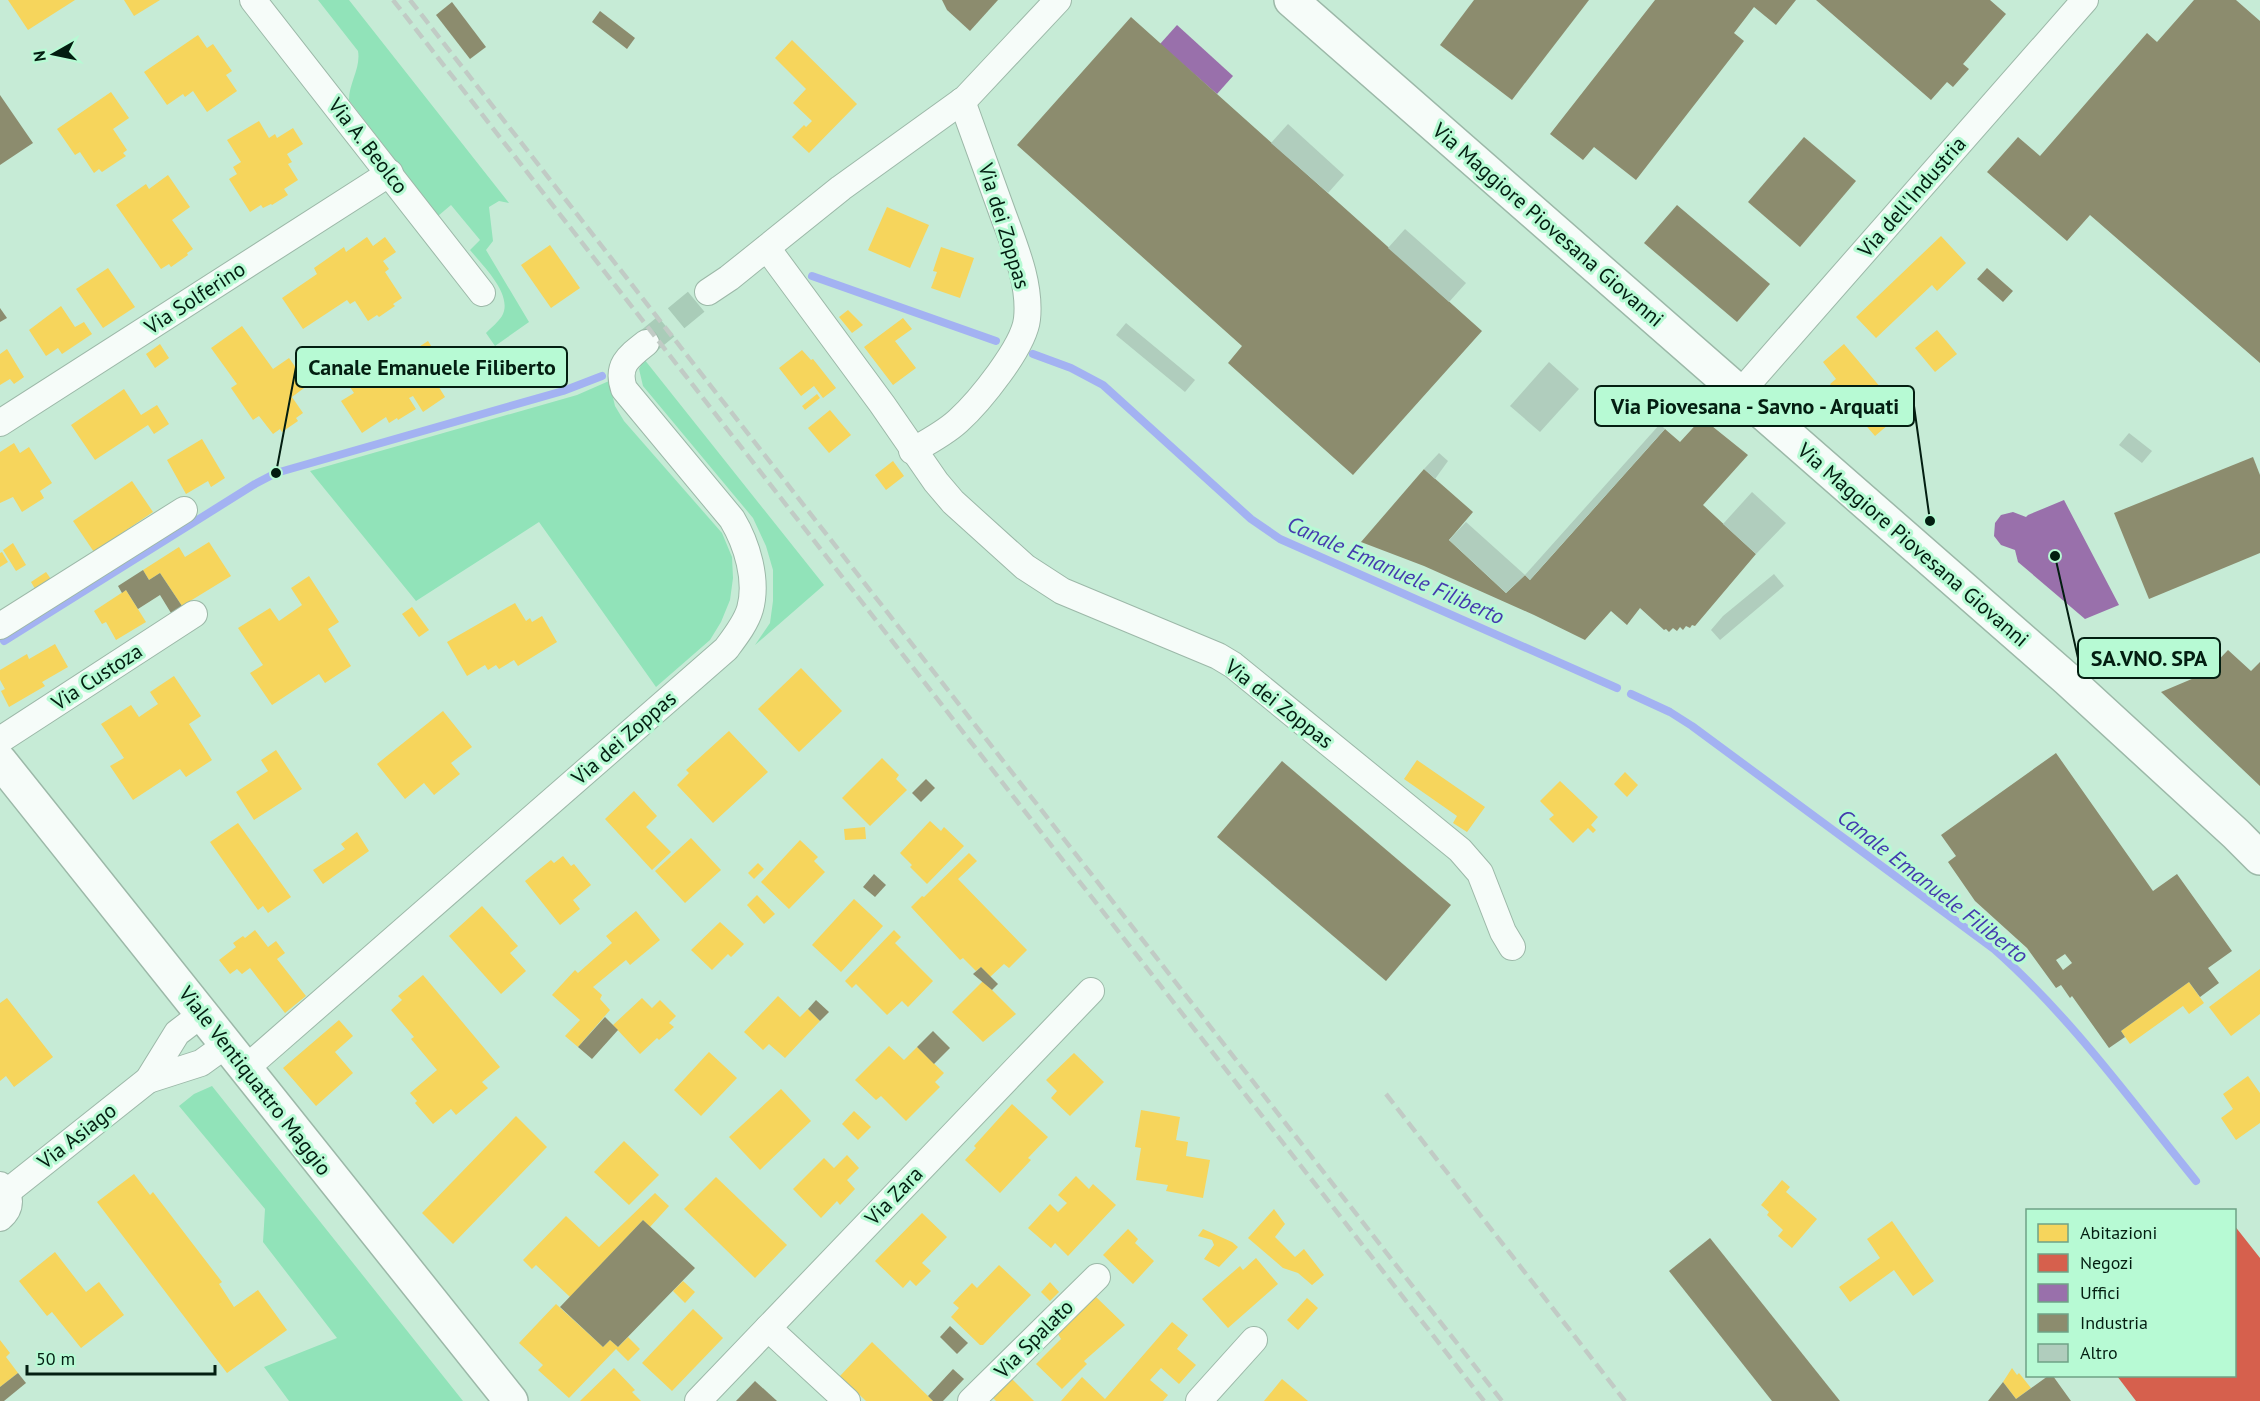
<svg xmlns="http://www.w3.org/2000/svg" width="2260" height="1401" font-family="'PT Sans',sans-serif">
	<style>
		.green { fill: #91e3b9 }
		.homes { fill: #f6d55c }
		.shops { fill: #d6604d }
		.offices { fill: #9970ab }
		.industry { fill: #8c8c6e; fill-rule: evenodd }
		.lines { fill: none; stroke-linecap: round; stroke-linejoin: round }
		.stream { stroke: #a3b2f2; stroke-width: 8 }
		.building { fill: #b0cdbd }
		.street-tunnel { stroke: #a9ccb8; stroke-width: 26; stroke-dasharray: 26 13; stroke-linecap: butt }
		.street-casing { stroke: #9cb8a8; stroke-width: 28 }
		.secondary-casing { stroke: #9cb8a8; stroke-width: 36 }
		.street { stroke: #f6fcf9; stroke-width: 26 }
		.secondary { stroke: #f6fcf9; stroke-width: 33 }
		.rail { stroke: #c1cbc5; stroke-width: 4.5; stroke-dasharray: 12 6; stroke-linecap: butt }
		.labels { text-anchor: middle; stroke-width: 6; stroke-linejoin: round; paint-order: stroke }
		.street-label { font-size: 21px; fill: #031e11; stroke: #b7fad4 }
		.water-label { font-size: 22px; font-style: italic; fill: #443bae; stroke: #b7fad4 }
		.leader { fill: none; stroke: #031e11; stroke-width: 2 }
		.callout-dot { fill: #031e11; stroke: #b7fad4; stroke-width: 2 }
		.callout { fill: #b7fad4; stroke: #031e11; stroke-width: 2 }
		.callout-label { font-size: 22px; text-anchor: middle; font-weight: bold; fill: #031e11 }
	</style>
	<rect width="100%" height="100%" fill="#c6ebd6"/>
	<g class="green">
		<path d="M318,0h31l160,203 -10,-2 -10,6 4,34 -7,9 43,72 -34,24 -9,-13c5,-5 12,-11 16,-17 12,-21 -20,-51 -32,-66l10,-10 -29,-35 -13,11 -89,-116c0,-17 12,-32 9,-49z"/>
		<polygon points="644,359 824,585 755,645 770,623 773,601 773,570 766,546 753,518 643,386 639,369"/>
		<polygon points="609,381 615,406 624,421 722,533 732,557 733,578 730,600 721,622 710,640 656,687 539,522 416,601 310,471 577,395"/>
		<polygon points="212,1086 463,1401 289,1401 264,1367 337,1338 263,1242 265,1209 179,1106 194,1094"/>
	</g>
	<g class="homes">
		<polygon points="8,0 75,0 28,30"/>
		<polygon points="124,0 160,0 134,16"/>
		<polygon points="198,35 207,48 213,44 232,71 226,75 237,91 207,112 193,91 185,97 183,94 167,105 144,72"/>
		<polygon points="792,40 857,104 809,153 792,137 804,125 806,127 812,121 793,103 806,89 775,58"/>
		<polygon points="111,92 129,118 113,129 127,150 123,153 126,156 102,172 99,169 94,173 80,152 75,155 57,129"/>
		<polygon points="259,121 269,138 275,134 277,138 293,128 303,144 287,154 292,162 288,164 298,180 284,189 288,195 272,205 271,204 263,208 261,205 250,212 229,179 237,174 233,167 241,162 227,140"/>
		<polygon points="168,175 190,207 172,220 193,249 187,253 188,255 171,267 169,264 161,269 116,205 146,184 149,189"/>
		<polygon points="887,207 929,225 910,268 868,250"/>
		<polygon points="1941,236 1966,263 1937,291 1932,285 1876,338 1856,317"/>
		<polygon points="367,237 373,246 385,237 396,252 383,261 389,269 385,272 402,298 393,304 395,306 379,317 377,315 368,321 355,301 350,304 347,300 303,329 282,298 317,274 314,268 344,247 346,252"/>
		<polygon points="550,245 580,288 551,308 521,265"/>
		<polygon points="941,247 974,258 960,298 931,288 937,272 933,271"/>
		<polygon points="108,268 135,307 103,328 76,289"/>
		<polygon points="61,306 75,327 84,322 92,334 62,354 58,348 46,356 29,330"/>
		<polygon points="848,310 863,325 852,333 839,317"/>
		<polygon points="903,318 912,329 895,341 916,368 893,385 864,347"/>
		<polygon points="242,326 273,369 289,358 308,385 292,397 303,413 296,418 298,421 282,432 280,429 273,434 259,416 253,420 231,388 237,384 211,348"/>
		<polygon points="1937,330 1957,354 1935,372 1915,348"/>
		<polygon points="428,341 448,373 435,381 445,397 423,412 413,396 409,398 416,409 398,420 397,418 389,423 386,417 362,433 341,401 354,393 348,384 354,379 353,376 370,364 373,368 376,366 380,372"/>
		<polygon points="160,344 169,358 155,368 146,354"/>
		<polygon points="1844,344 1902,413 1875,436 1830,384 1836,379 1823,362"/>
		<polygon points="7,349 24,377 14,384 10,379 0,385 0,354"/>
		<polygon points="802,350 811,360 813,359 836,388 823,398 814,386 801,396 779,368"/>
		<polygon points="124,389 141,415 157,405 169,424 154,434 148,425 95,460 71,425"/>
		<polygon points="817,394 820,398 805,410 802,406"/>
		<polygon points="830,410 851,435 829,453 808,428"/>
		<polygon points="202,439 225,478 211,487 208,481 186,494 167,460"/>
		<polygon points="14,443 20,453 29,447 52,483 40,491 44,498 22,512 13,497 0,503 0,452"/>
		<polygon points="893,461 904,476 886,490 875,475"/>
		<polygon points="132,481 153,512 94,552 73,521"/>
		<polygon points="209,542 231,576 182,606 160,573 149,580 143,570 179,547 185,557"/>
		<polygon points="13,543 26,565 16,571 3,550"/>
		<polygon points="2,552 8,562 0,567 0,553"/>
		<polygon points="46,572 53,582 37,592 31,582"/>
		<polygon points="309,576 339,622 328,629 351,666 325,683 319,674 272,705 250,673 263,665 238,628 270,608 279,621 302,605 291,588"/>
		<polygon points="126,590 146,622 116,640 106,622 102,624 94,611"/>
		<polygon points="515,603 526,621 530,618 532,622 542,616 557,642 518,666 514,660 499,669 496,665 488,670 485,665 467,676 447,642"/>
		<polygon points="412,607 429,630 419,637 402,614"/>
		<polygon points="55,644 68,667 42,682 45,686 9,707 1,691 5,689 0,680 0,670 27,654 29,659"/>
		<polygon points="801,668 842,711 799,752 758,709"/>
		<polygon points="174,676 201,716 189,724 212,760 186,777 180,769 133,800 110,766 124,758 101,724 131,705 139,717 158,704 150,692"/>
		<polygon points="443,711 472,747 451,763 460,774 434,795 424,783 405,799 377,764"/>
		<polygon points="729,731 768,772 713,823 677,785 689,773 686,770"/>
		<polygon points="276,750 302,789 254,820 236,792 268,771 261,760"/>
		<polygon points="882,758 899,775 896,779 907,790 870,826 842,798"/>
		<polygon points="1417,760 1485,807 1467,832 1453,823 1457,816 1404,779"/>
		<polygon points="1625,772 1638,785 1627,797 1614,784"/>
		<polygon points="1560,781 1598,817 1591,825 1596,830 1593,833 1588,828 1573,843 1549,819 1554,815 1540,801"/>
		<polygon points="634,791 657,816 646,827 671,852 652,870 605,819"/>
		<polygon points="930,821 941,831 944,827 964,846 927,884 910,867 912,865 900,853"/>
		<polygon points="238,823 291,897 268,913 263,906 258,910 210,842"/>
		<polygon points="865,827 866,839 845,840 844,829"/>
		<polygon points="357,832 369,851 323,884 313,870 345,849 341,844"/>
		<polygon points="691,838 721,870 685,903 655,871"/>
		<polygon points="800,840 818,857 814,861 825,872 789,909 761,882"/>
		<polygon points="969,853 977,861 958,879 1027,950 1009,968 1004,964 990,977 981,967 976,971 963,958 960,960 911,907 922,896 924,897"/>
		<polygon points="563,856 571,866 574,864 591,885 573,900 580,909 560,925 525,881 551,860 554,863"/>
		<polygon points="758,863 764,869 754,879 748,873"/>
		<polygon points="757,895 775,914 764,924 747,905"/>
		<polygon points="854,899 883,926 841,972 812,945"/>
		<polygon points="482,906 518,946 510,953 526,971 501,994 449,936"/>
		<polygon points="636,911 660,940 630,965 626,960 593,987 602,995 600,999 610,1010 578,1047 565,1036 580,1020 552,995 575,970 578,973 612,943 606,936"/>
		<polygon points="720,922 744,944 731,957 728,954 712,970 691,950"/>
		<polygon points="255,930 268,947 276,941 285,953 277,959 306,996 285,1013 250,968 242,974 237,969 230,974 219,960 236,947 233,943 243,936 245,938"/>
		<polygon points="894,930 901,937 895,943 933,981 908,1007 902,1001 887,1015 856,984 852,988 845,981"/>
		<polygon points="2260,969 2260,1014 2231,1036 2209,1007"/>
		<polygon points="423,975 500,1067 482,1082 488,1088 456,1115 451,1109 433,1124 415,1103 417,1101 410,1093 437,1070 411,1039 414,1037 391,1010 402,1000 398,996"/>
		<polygon points="983,981 1016,1014 983,1042 952,1012"/>
		<polygon points="2189,982 2204,1003 2189,1014 2183,1006 2130,1044 2121,1031"/>
		<polygon points="778,996 800,1017 808,1009 820,1021 785,1058 769,1044 763,1050 744,1032"/>
		<polygon points="7,998 53,1057 14,1087 6,1076 0,1081 0,1003"/>
		<polygon points="642,998 652,1008 660,1000 676,1016 669,1023 674,1027 659,1040 657,1038 640,1054 613,1025"/>
		<polygon points="339,1020 353,1036 335,1052 353,1073 316,1106 283,1068"/>
		<polygon points="889,1046 904,1060 917,1047 944,1073 935,1082 940,1087 906,1121 881,1096 876,1100 855,1080"/>
		<polygon points="709,1052 737,1078 701,1116 674,1090"/>
		<polygon points="1074,1053 1104,1082 1070,1116 1051,1098 1057,1091 1046,1080"/>
		<polygon points="2248,1076 2260,1093 2260,1123 2236,1140 2221,1118 2233,1109 2223,1094"/>
		<polygon points="781,1089 811,1121 760,1170 729,1137"/>
		<polygon points="1012,1104 1048,1137 1028,1158 1031,1160 1000,1193 965,1160 976,1148 974,1146"/>
		<polygon points="1141,1110 1180,1117 1176,1140 1188,1142 1186,1156 1210,1160 1203,1198 1166,1191 1168,1185 1136,1180 1141,1148 1135,1147"/>
		<polygon points="854,1111 871,1127 858,1140 842,1124"/>
		<polygon points="516,1116 547,1147 453,1244 422,1213"/>
		<polygon points="624,1141 659,1175 629,1205 594,1172"/>
		<polygon points="847,1155 859,1168 847,1180 855,1189 840,1205 837,1201 821,1218 793,1189 824,1158 834,1168"/>
		<polygon points="134,1174 150,1195 153,1192 222,1282 219,1284 234,1307 258,1290 287,1330 227,1373 97,1202"/>
		<polygon points="1076,1176 1089,1189 1093,1184 1116,1205 1068,1256 1055,1243 1051,1248 1028,1228 1050,1204 1058,1212 1067,1203 1058,1195"/>
		<polygon points="716,1177 787,1245 755,1278 684,1209"/>
		<polygon points="1782,1180 1790,1187 1786,1192 1817,1219 1792,1248 1778,1236 1783,1230 1767,1215 1769,1212 1761,1205"/>
		<polygon points="655,1193 669,1206 650,1227 643,1220 570,1297 536,1265 532,1269 523,1260 566,1216 599,1247"/>
		<polygon points="1274,1209 1285,1224 1275,1237 1295,1257 1304,1249 1324,1275 1312,1285 1298,1273 1283,1268 1248,1238"/>
		<polygon points="922,1213 947,1237 922,1263 931,1271 916,1286 910,1280 903,1288 875,1261"/>
		<polygon points="1892,1221 1934,1281 1913,1296 1894,1270 1850,1302 1839,1287 1880,1258 1867,1239"/>
		<polygon points="1128,1229 1138,1239 1135,1243 1154,1261 1133,1284 1103,1255"/>
		<polygon points="1203,1229 1232,1242 1238,1247 1219,1267 1204,1259 1214,1245 1212,1240 1198,1236"/>
		<polygon points="55,1252 86,1292 99,1282 124,1315 81,1348 52,1312 47,1316 19,1281"/>
		<polygon points="1256,1258 1278,1284 1228,1328 1202,1299 1240,1266 1243,1270"/>
		<polygon points="999,1265 1031,1295 983,1345 980,1345 951,1317 959,1308 953,1303 972,1283 977,1288"/>
		<polygon points="683,1281 695,1292 685,1303 673,1291"/>
		<polygon points="1050,1282 1059,1292 1050,1301 1041,1292"/>
		<polygon points="1096,1297 1125,1325 1084,1361 1087,1364 1062,1389 1036,1364 1061,1339 1058,1334 1075,1318 1071,1314 1078,1307 1081,1311"/>
		<polygon points="1307,1298 1318,1308 1298,1330 1287,1320"/>
		<polygon points="556,1304 603,1347 610,1340 618,1347 628,1337 640,1349 628,1361 616,1349 569,1398 538,1370 543,1365 519,1343"/>
		<polygon points="693,1309 723,1338 672,1391 642,1363"/>
		<polygon points="1172,1322 1188,1335 1177,1349 1196,1365 1179,1384 1161,1368 1150,1380 1168,1395 1163,1401 1061,1401 1082,1377 1105,1399"/>
		<polygon points="0,1340 10,1353 6,1357 18,1373 0,1387"/>
		<polygon points="872,1342 928,1396 933,1401 866,1401 840,1376"/>
		<polygon points="614,1368 635,1390 632,1392 641,1401 580,1401"/>
		<polygon points="2012,1368 2017,1375 2019,1373 2031,1388 2016,1399 2003,1382"/>
		<polygon points="1012,1379 1034,1401 996,1401 993,1398"/>
		<polygon points="1282,1379 1308,1401 1264,1401"/>
	</g>
	<polygon class="shops" points="2234,1225 2260,1258 2260,1401 2136,1401 2117,1376 2234,1376"/>
	<g class="offices">
		<polygon points="1177,25 1233,76 1217,94 1160,44"/>
		<polygon points="2064,500 2119,605 2085,619 2018,562 2015,550 2001,545 1994,536 1995,523 2001,515 2013,512 2026,517 2028,515"/>
	</g>
	<g class="industry">
		<polygon points="942,0 998,0 970,31 947,10"/>
		<polygon points="1474,0 1589,0 1512,100 1440,45"/>
		<polygon points="1655,0 1796,0 1776,25 1754,7 1734,33 1744,41 1636,180 1594,147 1583,160 1550,134"/>
		<polygon points="1816,0 1990,0 2006,14 1963,64 1969,69 1953,87 1947,82 1931,100"/>
		<polygon points="2194,0 2236,0 2260,21 2260,363 2090,215 2067,241 1987,172 2018,137 2040,156 2147,33 2157,42"/>
		<polygon points="452,2 486,47 470,59 436,15"/>
		<polygon points="600,11 635,38 627,49 592,22"/>
		<polygon points="1131,17 1482,331 1353,475 1228,363 1242,346 1017,145"/>
		<polygon points="0,95 33,143 0,165"/>
		<polygon points="1804,137 1856,181 1800,247 1748,202"/>
		<polygon points="1677,205 1770,284 1737,322 1644,243"/>
		<polygon points="1987,268 2013,291 2003,302 1977,279"/>
		<polygon points="0,308 7,318 0,322"/>
		<polygon points="1702,418 1748,455 1703,505 1756,554 1695,626 1692,625 1690,628 1686,626 1683,630 1680,627 1677,631 1673,628 1669,632 1666,629 1664,630 1640,608 1627,625 1611,611 1585,640 1534,615 1424,566 1361,542 1424,469 1473,512 1449,540 1506,593 1525,575 1530,580 1665,429 1680,442"/>
		<polygon points="2253,457 2260,475 2260,553 2149,599 2114,513"/>
		<polygon points="143,570 149,580 160,573 182,606 171,613 160,595 138,609 126,590 122,593 118,586"/>
		<polygon points="2228,650 2251,671 2260,662 2260,786 2161,692 2206,673"/>
		<path d="M2056,753l97,138 24,-17 55,77 -24,17 11,15 -19,14 -11,-15 -68,49 4,6 -16,11 -37,-52 -2,2 -9,-13 -5,3 -29,-40 -52,-47 -27,-39 8,-6 -15,-21zM2065,954l7,9 -9,7 -7,-10z"/>
		<polygon points="1282,761 1451,905 1386,981 1217,837"/>
		<polygon points="926,779 935,788 921,802 912,793"/>
		<polygon points="874,874 886,885 875,897 863,887"/>
		<polygon points="981,967 998,984 992,990 973,974"/>
		<polygon points="816,1000 829,1012 820,1021 808,1009"/>
		<polygon points="605,1017 618,1030 592,1059 578,1047"/>
		<polygon points="933,1031 950,1048 934,1064 917,1047"/>
		<polygon points="643,1220 695,1268 618,1347 610,1340 603,1347 560,1307"/>
		<polygon points="1710,1238 1840,1401 1772,1401 1669,1271"/>
		<polygon points="950,1326 968,1343 957,1354 940,1337"/>
		<polygon points="953,1369 964,1379 943,1401 933,1401 928,1396"/>
		<polygon points="18,1373 26,1383 4,1401 0,1401 0,1387"/>
		<polygon points="2048,1376 2053,1376 2071,1401 1988,1401 2003,1382 2016,1399"/>
		<polygon points="755,1381 777,1401 736,1401"/>
	</g>
	<g class="lines">
		<g class="stream">
			<polyline points="812,276 996,341"/>
			<polyline points="1033,354 1071,368 1103,385 1251,519 1280,539 1617,688"/>
			<polyline points="4,641 255,484 276,473 563,391 602,376"/>
			<path d="M1631,694l39,18 22,14 302,223c77,68 137,152 202,232"/>
		</g>
	</g>
	<g class="building">
		<polygon points="1288,124 1344,175 1328,193 1271,143"/>
		<polygon points="1405,229 1466,283 1449,302 1388,248"/>
		<polygon points="1126,323 1195,380 1185,392 1116,335"/>
		<polygon points="1549,362 1579,389 1540,432 1510,406"/>
		<polygon points="1660,424 1665,429 1530,580 1525,575"/>
		<polygon points="2129,433 2152,451 2142,463 2119,445"/>
		<polygon points="1439,453 1448,461 1435,479 1424,469"/>
		<polygon points="1752,492 1786,523 1756,554 1723,524"/>
		<polygon points="1466,522 1525,575 1506,593 1449,540"/>
		<polygon points="1774,574 1784,586 1720,640 1711,630 1723,616"/>
	</g>
	<g class="lines">
		<polyline class="street-tunnel" points="646,343 708,292"/>
		<g class="street-casing">
			<g id="street">
				<polyline points="253,0 482,293"/>
				<polyline points="767,248 882,404 936,482 953,502 1025,567 1062,591 1218,656 1233,665 1460,850 1480,873 1503,932 1512,947"/>
				<polyline points="708,292 729,278 841,188 966,98 1058,0"/>
				<polyline points="1739,394 2085,0"/>
				<polyline points="0,423 390,173"/>
				<path d="M912,451c16,-9 33,-18 46,-30 21,-19 66,-74 69,-102 4,-37 -14,-76 -26,-110 -13,-36 -26,-72 -39,-108"/>
				<polyline points="0,626 184,510"/>
				<polyline points="0,740 194,614"/>
				<path d="M245,1069l481,-420c9,-12 20,-26 24,-40 8,-29 -3,-65 -18,-90l-108,-130c-8,-23 4,-32 22,-46"/>
				<polyline points="148,1080 201,1063 226,1045"/>
				<path d="M0,1185c12,10 12,23 0,33"/>
				<polyline points="7,1192 148,1080 177,1033 202,1014"/>
				<polyline points="768,1328 847,1401"/>
				<polyline points="698,1401 1091,991"/>
				<polyline points="971,1401 1097,1277"/>
				<polyline points="1199,1401 1254,1340"/>
			</g>
		</g>
		<g class="secondary-casing">
			<g id="secondary">
				<polyline points="1291,0 2067,679 2236,834 2260,858"/>
				<polyline points="0,761 511,1401"/>
			</g>
		</g>
		<use href="#street" class="street"/>
		<use href="#secondary" class="secondary"/>
		<g class="rail">
			<polyline points="393,0 1484,1401"/>
			<polyline points="410,0 1502,1401"/>
			<polyline points="1386,1094 1625,1401"/>
		</g>
	</g>
	<g class="labels">
		<g class="street-label">
			<text transform="translate(368 146) rotate(52)" y="7">Via A. Beolco</text>
			<text transform="translate(1912 197) rotate(-49)" y="7">Via dell'Industria</text>
			<text transform="translate(1548 225) rotate(41)" y="7">Via Maggiore Piovesana Giovanni</text>
			<text transform="translate(1004 226) rotate(73)" y="7">Via dei Zoppas</text>
			<text transform="translate(195 298) rotate(-33)" y="7">Via Solferino</text>
			<text transform="translate(1913 545) rotate(41)" y="7">Via Maggiore Piovesana Giovanni</text>
			<text transform="translate(97 677) rotate(-33)" y="7">Via Custoza</text>
			<text transform="translate(1279 704) rotate(38)" y="7">Via dei Zoppas</text>
			<text transform="translate(624 738) rotate(-41)" y="7">Via dei Zoppas</text>
			<text transform="translate(255 1081) rotate(52)" y="7">Viale Ventiquattro Maggio</text>
			<text transform="translate(77 1136) rotate(-38)" y="7">Via Asiago</text>
			<text transform="translate(894 1196) rotate(-46)" y="7">Via Zara</text>
			<text transform="translate(1034 1339) rotate(-45)" y="7">Via Spalato</text>
		</g>
		<g class="water-label">
			<text transform="translate(1396 570) rotate(24)" y="8">Canale Emanuele Filiberto</text>
			<text transform="translate(1933 886) rotate(38)" y="8">Canale Emanuele Filiberto</text>
		</g>
	</g>
	<path class="leader" d="M276 473L296 367M1930 521L1914 406M2055 556L2078 658"/>
	<g class="callout-dot">
		<circle cx="276" cy="473" r="6"/>
		<circle cx="1930" cy="521" r="6"/>
		<circle cx="2055" cy="556" r="6"/>
	</g>
	<g class="callout">
		<rect x="296" y="347" width="271" height="40" rx="6"/>
		<rect x="1595" y="386" width="319" height="40" rx="6"/>
		<rect x="2078" y="638" width="142" height="40" rx="6"/>
	</g>
	<g class="callout-label">
		<text x="432" y="375">Canale Emanuele Filiberto</text>
		<text x="1755" y="414">Via Piovesana - Savno - Arquati</text>
		<text x="2149" y="666">SA.VNO. SPA</text>
	</g>
	<rect x="2026" y="1209" width="210" height="168" fill="#b7fad4" stroke="#6fa286" stroke-width="1.5"/>
	<rect x="2038" y="1224" width="30" height="18" fill="#f6d55c" stroke="#6fa286" stroke-width="1.5"/>
	<text x="2080" y="1239" font-size="18" fill="#031e11">Abitazioni</text>
	<rect x="2038" y="1254" width="30" height="18" fill="#d6604d" stroke="#6fa286" stroke-width="1.5"/>
	<text x="2080" y="1269" font-size="18" fill="#031e11">Negozi</text>
	<rect x="2038" y="1284" width="30" height="18" fill="#9970ab" stroke="#6fa286" stroke-width="1.5"/>
	<text x="2080" y="1299" font-size="18" fill="#031e11">Uffici</text>
	<rect x="2038" y="1314" width="30" height="18" fill="#8c8c6e" stroke="#6fa286" stroke-width="1.5"/>
	<text x="2080" y="1329" font-size="18" fill="#031e11">Industria</text>
	<rect x="2038" y="1344" width="30" height="18" fill="#b0cdbd" stroke="#6fa286" stroke-width="1.5"/>
	<text x="2080" y="1359" font-size="18" fill="#031e11">Altro</text>
	<g transform="translate(54 54) rotate(261)" stroke="#b7fad4" stroke-width="4.5" paint-order="stroke">
	<path d="M0-4.5L10 22L0 15L-10 22Z" fill="#031e11"/>
	<text y="-9" font-size="16" font-weight="bold" text-anchor="middle" fill="#031e11">N</text>
	</g>
	<path d="M27 1365v9h188v-9" fill="none" stroke="#031e11" stroke-width="3"/>
	<text x="36" y="1365" font-size="18" fill="#031e11" stroke="#b7fad4" stroke-width="4.5" paint-order="stroke">50 m</text>
</svg>
